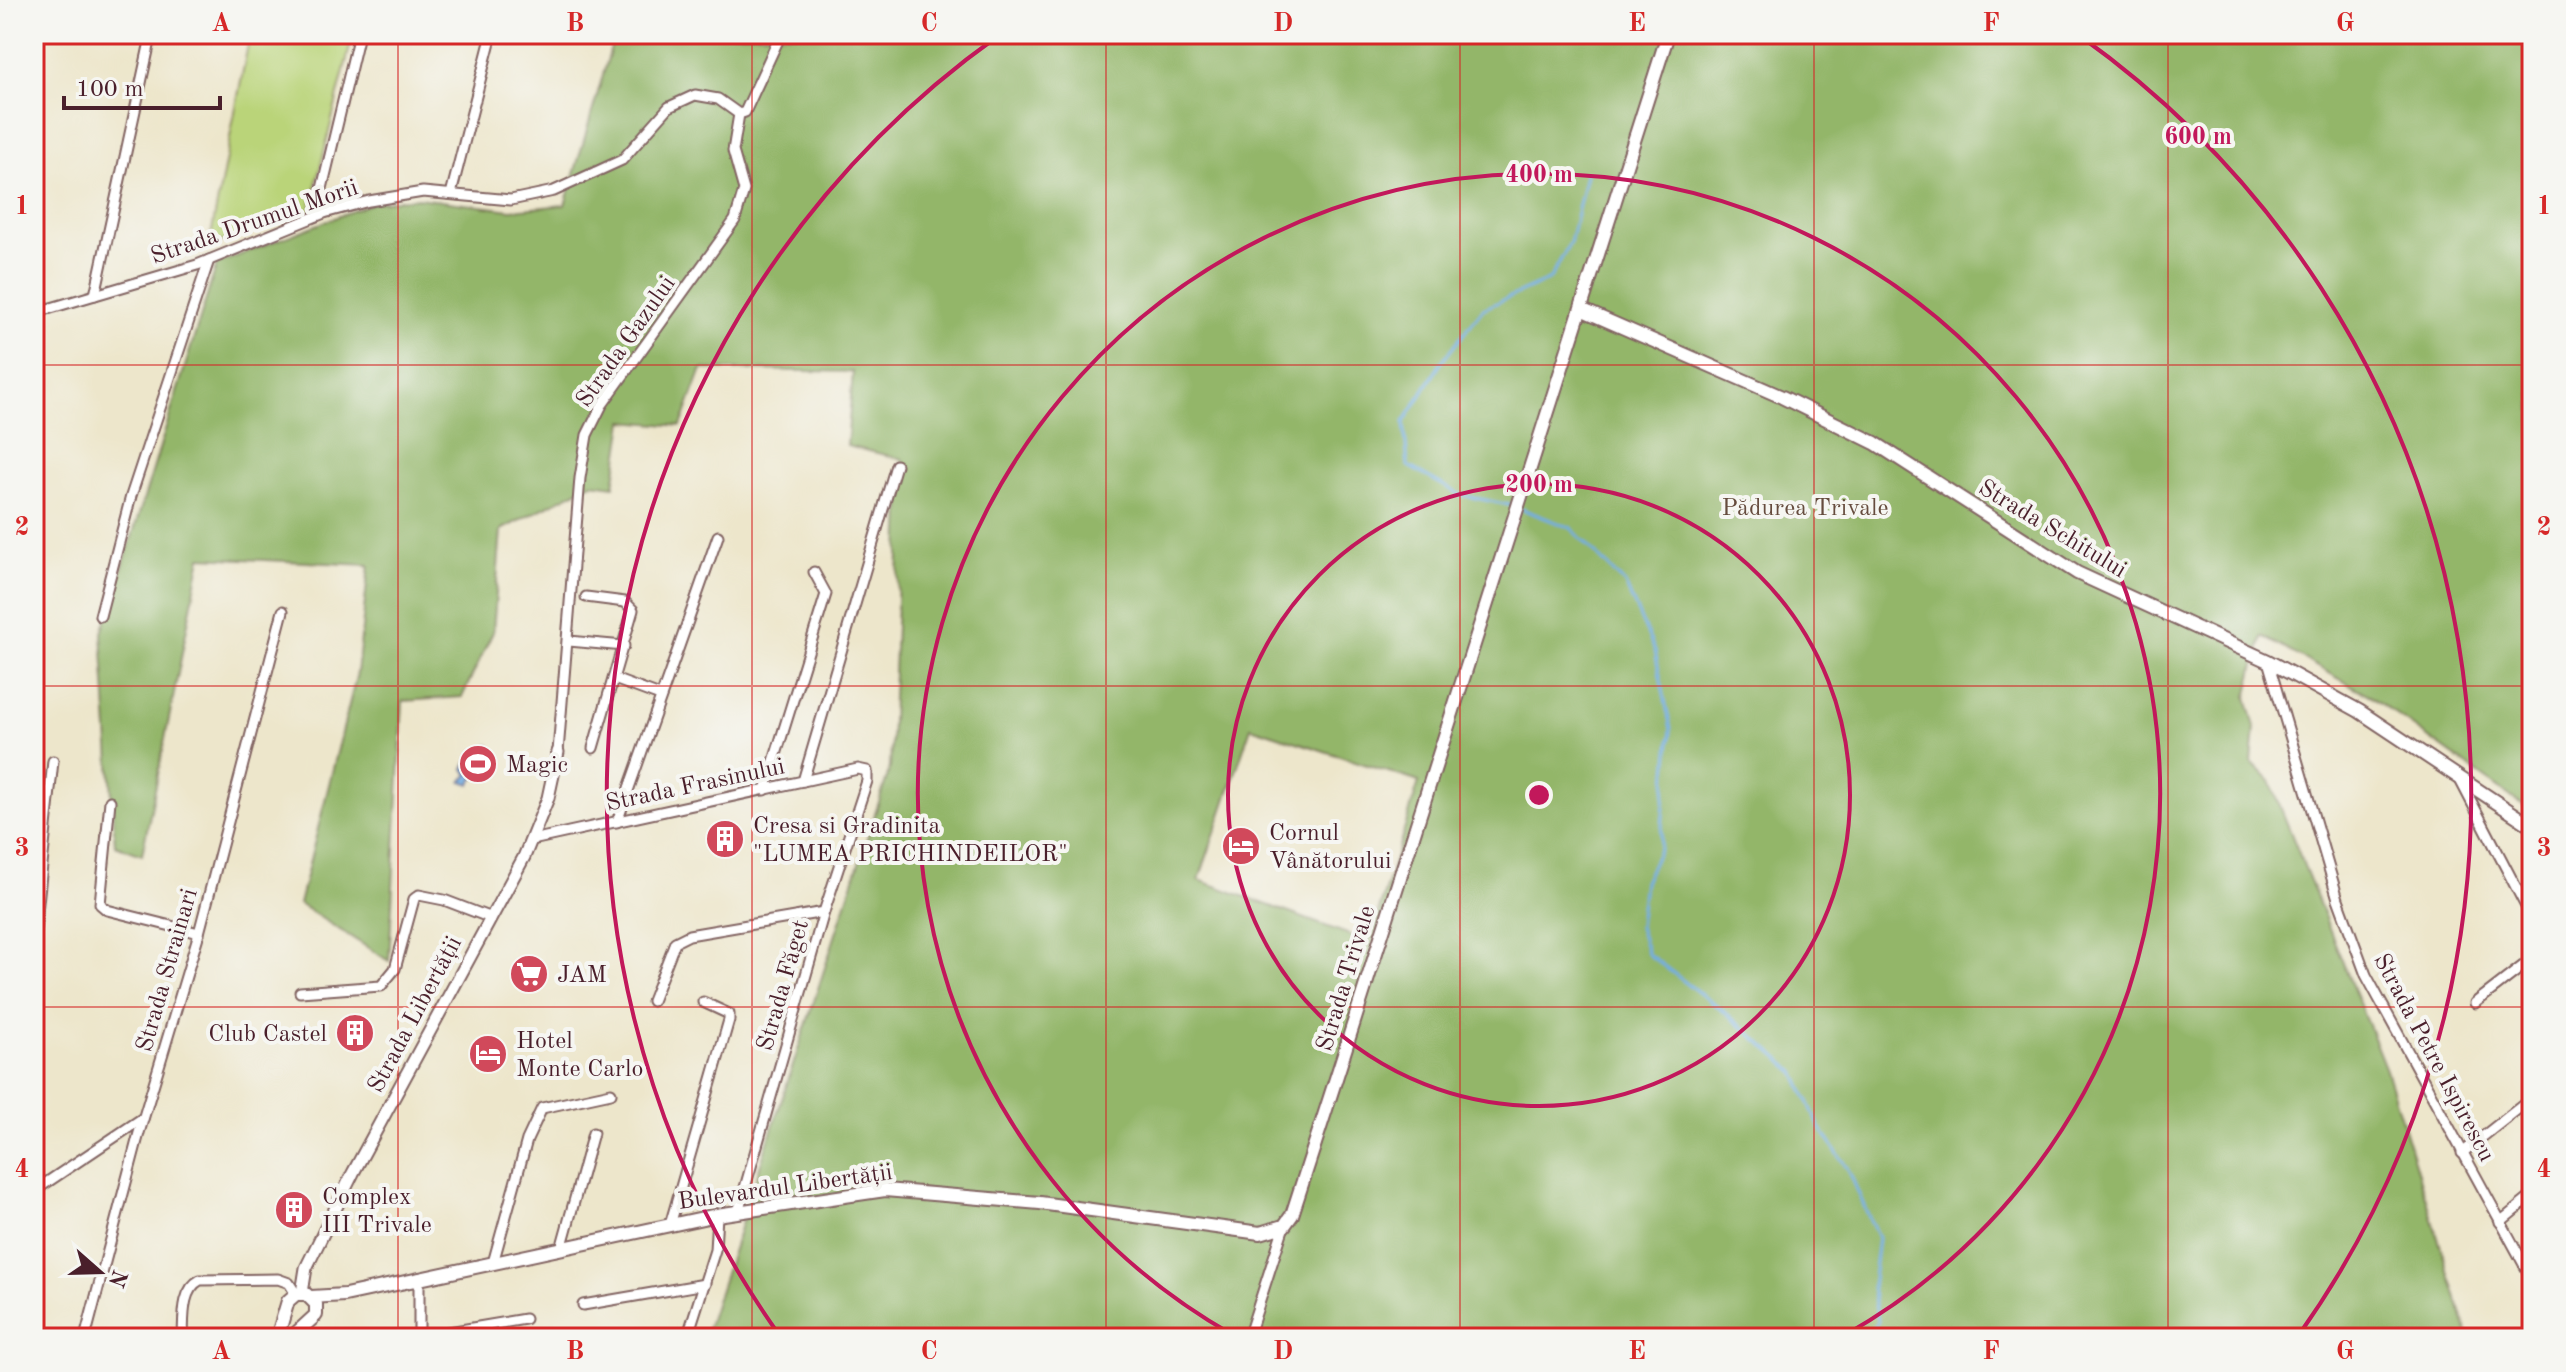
<svg xmlns="http://www.w3.org/2000/svg" width="2566" height="1372" font-family="'Old Standard TT',serif">
	<style>
		.green { fill: #bad479; stroke: #827a52; stroke-width: 2 }
		.forest { fill: #93b669; stroke: #6e6a4a; stroke-width: 2; fill-rule: evenodd }
		.water { fill: #72ade3; stroke: #5e6687; stroke-width: 2 }
		.lines { fill: none; stroke-linecap: round; stroke-linejoin: round }
		.stream { stroke: #72ade3; stroke-width: 3 }
		.minor-casing { stroke: #836563; stroke-width: 13 }
		.tertiary-casing { stroke: #836563; stroke-width: 15 }
		.secondary-casing { stroke: #836563; stroke-width: 16 }
		.minor { stroke: #fff; stroke-width: 9 }
		.tertiary { stroke: #fff; stroke-width: 11 }
		.secondary { stroke: #fff; stroke-width: 12 }
		.grid { fill: none; stroke: #d62828; stroke-width: 2; stroke-opacity: 0.55 }
		.ring { fill: none; stroke: #c2185b; stroke-width: 4 }
		.labels { text-anchor: middle; stroke-width: 8; stroke-linejoin: round; paint-order: stroke }
		.street-label { font-size: 24px; fill: #4a1f2b; stroke: #f6f6f2 }
		.park-label { font-size: 24px; fill: #664c3e; stroke: #f6f6f2 }
		.poi-label { font-size: 24px; fill: #4a1f2b; stroke: #f6f6f2; text-anchor: start }
		.centre { fill: #c2185b; stroke: #f6f6f2; stroke-width: 4 }
		.ring-label { font-size: 24px; text-anchor: middle; font-weight: bold; fill: #c2185b; stroke: #f6f6f2; stroke-width: 8; stroke-linejoin: round; paint-order: stroke }
		.neatline { fill: none; stroke: #d62828; stroke-width: 3 }
		.grid-label { font-size: 26px; text-anchor: middle; font-weight: bold; fill: #d62828 }
	</style>
	<rect width="100%" height="100%" fill="#f6f6f2"/>
	<filter id="ink" filterUnits="userSpaceOnUse"><feTurbulence type="fractalNoise" baseFrequency=".0125" numOctaves="2"/><feDisplacementMap in="SourceGraphic" scale="16" xChannelSelector="R" yChannelSelector="G"/><feConvolveMatrix kernelMatrix="1 2 1 2 8 2 1 2 1" color-interpolation-filters="sRGB"/></filter>
	<filter id="wash" filterUnits="userSpaceOnUse"><feTurbulence type="fractalNoise" baseFrequency=".006" numOctaves="4" result="noise"/><feDisplacementMap in="SourceGraphic" scale="32" xChannelSelector="R" yChannelSelector="G"/><feGaussianBlur stdDeviation="1.8" result="paint"/><feColorMatrix in="noise" values="0 0 0 0 0 0 0 0 0 0 0 0 0 0 0 0 0 1.4 0 .05"/><feComposite in="paint" operator="in"/></filter>
	<g filter="url(#wash)">
		<rect width="100%" height="100%" fill="#ede6cb"/>
		<polygon class="green" points="250,34 353,34 309,213 209,246"/>
		<path class="forest" d="M615,34h1545l2,4 14,-4h356v778l-163,-117 -107,-59 -15,61 8,30 -3,36 18,18 116,289 83,268h-1765l186,-570 13,-309 -56,-13 6,-74 -151,-3 -21,57 -57,-5 -10,65 -22,-3 -91,47 -8,102 -31,65 -59,4 -14,260 -90,-57 58,-231 12,-108 -168,-8 -59,298 -27,-10 -13,-212 115,-369 158,-62 43,-4 93,12 54,-5zM1251,727l168,55 -50,160 -170,-62z"/>
		<polygon class="water" points="489,745 496,754 481,772 485,777 474,778 471,784 462,781 469,775 464,769 474,751"/>
		<g class="lines">
			<g class="stream">
				<polyline points="1514,506 1461,495 1408,466 1404,422 1443,360 1483,309 1550,279 1570,243 1586,175"/>
				<polyline points="1522,509 1571,528 1625,584 1655,651 1671,729 1660,848 1644,882 1639,927 1648,954 1727,1014 1795,1072 1819,1126 1848,1169 1878,1238 1872,1287 1878,1321 1867,1338"/>
			</g>
		</g>
	</g>
	<g filter="url(#ink)">
		<g class="lines">
			<g class="minor-casing">
				<g id="minor">
					<polyline points="739,114 745,112 781,34"/>
					<polyline points="451,194 492,34"/>
					<polyline points="324,213 320,197 359,34"/>
					<polyline points="95,295 149,46"/>
					<polyline points="34,313 197,265 324,213 369,201 423,192 511,200 554,191 622,160 669,107 695,95 718,99 739,114"/>
					<polyline points="586,597 625,602 633,610 593,748"/>
					<polyline points="100,616 131,496 209,260"/>
					<polyline points="569,641 624,646"/>
					<polyline points="2268,661 2338,899 2366,975 2532,1279"/>
					<polyline points="614,679 660,696"/>
					<polyline points="558,752 580,478 587,435 602,405 735,220 744,190 733,151 739,114"/>
					<polyline points="2458,776 2532,918"/>
					<polyline points="803,781 896,465"/>
					<polyline points="765,790 826,594 814,572"/>
					<polyline points="110,801 100,904 107,910 199,933"/>
					<polyline points="617,822 718,536"/>
					<polyline points="532,840 858,769 867,771 867,781 824,912 738,1212"/>
					<polyline points="34,941 53,761"/>
					<polyline points="300,992 381,986 395,969 414,899 419,895 444,900 491,918"/>
					<polyline points="652,1001 675,942 689,935 824,912"/>
					<polyline points="2475,1003 2532,959"/>
					<polyline points="2462,1153 2523,1105"/>
					<polyline points="34,1191 143,1118"/>
					<polyline points="2500,1222 2532,1196"/>
					<polyline points="670,1225 729,1020 729,1014 703,1002"/>
					<polyline points="561,1249 593,1133"/>
					<polyline points="493,1263 527,1140 542,1108 611,1093"/>
					<polyline points="583,1305 705,1284"/>
					<polyline points="34,1331 57,1338"/>
					<polyline points="419,1337 525,1319"/>
					<polyline points="85,1338 139,1133 199,933 283,611"/>
					<path d="M183,1338c1,-19 -2,-48 17,-58l78,-1 11,4 7,11"/>
					<polyline points="419,1338 419,1278"/>
					<polyline points="687,1338 715,1250 717,1215"/>
					<polyline points="1248,1338 1284,1226"/>
				</g>
			</g>
			<g class="tertiary-casing">
				<polyline id="tertiary" points="302,1293 306,1268 353,1173 524,857 548,798 558,752"/>
			</g>
			<g class="secondary-casing">
				<g id="secondary">
					<polyline points="1583,310 1782,397 1875,443 2077,573 2268,661 2359,711 2532,826"/>
					<polyline points="311,1297 345,1295 717,1215 885,1190 1040,1203 1260,1233 1284,1226 1292,1215 1340,1066 1668,34"/>
					<polyline points="277,1338 288,1301 296,1294 306,1294 316,1304 316,1315 291,1338"/>
				</g>
			</g>
			<use href="#minor" class="minor"/>
			<use href="#tertiary" class="tertiary"/>
			<use href="#secondary" class="secondary"/>
		</g>
	</g>
	<path class="grid" d="M398,34v1304M752,34v1304M1106,34v1304M1460,34v1304M1814,34v1304M2168,34v1304M34,365h2498M34,686h2498M34,1007h2498"/>
	<g class="ring">
		<circle cx="1539" cy="795" r="311"/>
		<path d="M1233 1335A621 621 0 1 1 1845 1335"/>
		<path d="M780 1336A932 932 0 0 1 998 36M2080 36A932 932 0 0 1 2298 1336"/>
	</g>
	<defs>
		<g id="stadium-disc" transform="scale(2)"><circle r="9.5" fill="#d1495b" stroke="#f6f6f2"/><path d="M0-5a6.5 5 0 1 0 0 10a6.5 5 0 1 0 0-10ZM-3.5-1.8h7v3.6h-7Z" fill="#fff"/></g>
		<g id="building-disc" transform="scale(2)"><circle r="9.5" fill="#d1495b" stroke="#f6f6f2"/><path d="M-4-6H4V6H1V3H-1V6H-4ZM-2.5-4.3h1.7v1.8h-1.7ZM.8-4.3h1.7v1.8H.8ZM-2.5-1h1.7V.8h-1.7ZM.8-1h1.7V.8H.8Z" fill="#fff"/></g>
		<g id="hotel-disc" transform="scale(2)"><circle r="9.5" fill="#d1495b" stroke="#f6f6f2"/><path d="M-6-4.5h1.5V1H6V5H4.5V3h-9V5H-6ZM-4 0a1.8 1.8 0 1 1 3.6 0ZM.5 0V-2.5h3Q6-2.5 6 0Z" fill="#fff"/></g>
		<g id="supermarket-disc" transform="scale(2)"><circle r="9.5" fill="#d1495b" stroke="#f6f6f2"/><path d="M-6-5.5h2.5l.6 2H6L4.5 2H-2.5L-4.4-4H-6ZM-1.5 3.2a1.3 1.3 0 1 0 .1 0ZM3 3.2a1.3 1.3 0 1 0 .1 0Z" fill="#fff"/></g>
	</defs>
	<g fill-rule="evenodd">
		<use href="#stadium-disc" x="478" y="764"/>
		<use href="#building-disc" x="725" y="839"/>
		<use href="#hotel-disc" x="1241" y="846"/>
		<use href="#supermarket-disc" x="529" y="974"/>
		<use href="#building-disc" x="355" y="1033"/>
		<use href="#hotel-disc" x="488" y="1054"/>
		<use href="#building-disc" x="294" y="1210"/>
	</g>
	<g class="labels">
		<g class="street-label">
			<text transform="translate(254 221) rotate(-19)" y="8">Strada Drumul Morii</text>
			<text transform="translate(625 341) rotate(-55)" y="8">Strada Gazului</text>
			<text transform="translate(2053 528) rotate(31)" y="8">Strada Schitului</text>
			<text transform="translate(695 784) rotate(-12)" y="8">Strada Frasinului</text>
			<text transform="translate(166 970) rotate(-74)" y="8">Strada Strainari</text>
			<text transform="translate(1345 978) rotate(-73)" y="8">Strada Trivale</text>
			<text transform="translate(782 985) rotate(-74)" y="8">Strada Făget</text>
			<text transform="translate(414 1014) rotate(-62)" y="8">Strada Libertății</text>
			<text transform="translate(2435 1057) rotate(62)" y="8">Strada Petre Ispirescu</text>
			<text transform="translate(785 1186) rotate(-8)" y="8">Bulevardul Libertății</text>
		</g>
		<g class="park-label">
			<text x="1805" y="515">Pădurea Trivale</text>
		</g>
		<g class="poi-label">
			<text x="506" y="772">Magic</text>
			<text x="753" y="833">Cresa si Gradinita<tspan x="753" dy="28">"LUMEA PRICHINDEILOR"</tspan></text>
			<text x="1269" y="840">Cornul<tspan x="1269" dy="28">Vânătorului</tspan></text>
			<text x="557" y="982">JAM</text>
			<text x="327" y="1041" text-anchor="end">Club Castel</text>
			<text x="516" y="1048">Hotel<tspan x="516" dy="28">Monte Carlo</tspan></text>
			<text x="322" y="1204">Complex<tspan x="322" dy="28">III Trivale</tspan></text>
		</g>
	</g>
	<circle cx="1539" cy="795" r="12" class="centre"/>
	<g class="ring-label">
		<text x="2198" y="144">600 m</text>
		<text x="1539" y="182">400 m</text>
		<text x="1539" y="492">200 m</text>
	</g>
	<rect width="2566" height="1372" fill="none" stroke="#f6f6f2" stroke-width="88"/>
	<g transform="translate(100 1272) rotate(110)" stroke="#f6f6f2" stroke-width="6" paint-order="stroke">
	<path d="M0-6L14 30L0 20L-14 30Z" fill="#4a1f2b"/>
	<text y="-12" font-size="22" font-weight="bold" text-anchor="middle" fill="#4a1f2b">N</text>
	</g>
	<path d="M64 96v12h156v-12" fill="none" stroke="#4a1f2b" stroke-width="4"/>
	<text x="76" y="96" font-size="24" fill="#4a1f2b" stroke="#f6f6f2" stroke-width="6" paint-order="stroke">100 m</text>
	<rect x="44" y="44" width="2478" height="1284" class="neatline"/>
	<g class="grid-label">
		<text x="221" y="31">A</text>
		<text x="575" y="31">B</text>
		<text x="929" y="31">C</text>
		<text x="1283" y="31">D</text>
		<text x="1637" y="31">E</text>
		<text x="1991" y="31">F</text>
		<text x="2345" y="31">G</text>
		<text x="22" y="214">1</text>
		<text x="2544" y="214">1</text>
		<text x="22" y="535">2</text>
		<text x="2544" y="535">2</text>
		<text x="22" y="856">3</text>
		<text x="2544" y="856">3</text>
		<text x="22" y="1177">4</text>
		<text x="2544" y="1177">4</text>
		<text x="221" y="1359">A</text>
		<text x="575" y="1359">B</text>
		<text x="929" y="1359">C</text>
		<text x="1283" y="1359">D</text>
		<text x="1637" y="1359">E</text>
		<text x="1991" y="1359">F</text>
		<text x="2345" y="1359">G</text>
	</g>
</svg>
